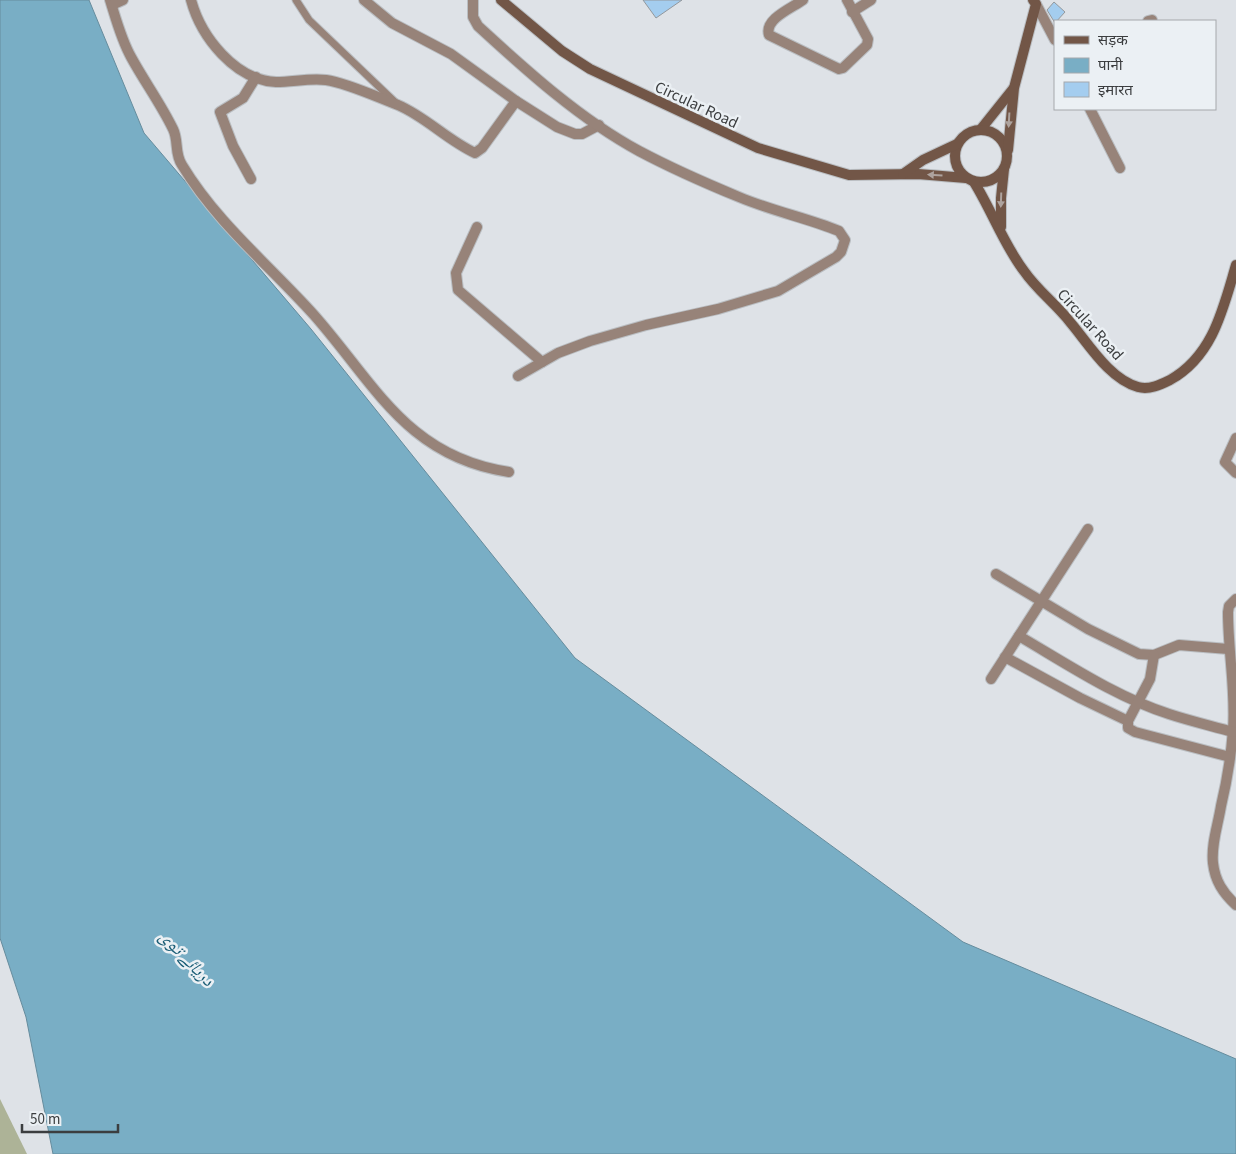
<svg xmlns="http://www.w3.org/2000/svg" width="1236" height="1154" font-family="'Source Sans 3','Noto Naskh Arabic','Noto Sans Devanagari',sans-serif">
	<style>
		.green { fill: #adb397 }
		.water { fill: #79aec5; stroke: #668c9d }
		.building { fill: #a4cdef; stroke: #93989c }
		.lines { fill: none; stroke-linecap: round; stroke-linejoin: round }
		.lane-casing { stroke: #babec2; stroke-width: 9 }
		.street-casing { stroke: #babec2; stroke-width: 12 }
		.secondary-casing { stroke: #babec2; stroke-width: 12 }
		.lane { stroke: #978379; stroke-width: 7 }
		.street { stroke: #978379; stroke-width: 10 }
		.secondary { stroke: #725647; stroke-width: 10 }
		.oneway { fill: #aea39e }
		.labels { text-anchor: middle; stroke-width: 5; stroke-linejoin: round; paint-order: stroke }
		.street-label { font-size: 16px; fill: #3b3d3f; stroke: #ebf0f4 }
		.water-label { font-size: 18px; font-style: italic; fill: #1a5d76; stroke: #ebf0f4 }
	</style>
	<rect width="100%" height="100%" fill="#dee2e7"/>
	<polygon class="green" points="0,1099 27,1154 0,1154"/>
	<polygon class="water" points="0,0 89,0 144,133 311,329 575,658 963,942 1236,1059 1236,1154 53,1154 26,1017 0,938"/>
	<g class="building">
		<polygon points="643,0 682,0 656,18"/>
		<polygon points="1054,2 1065,12 1055,23 1047,10"/>
	</g>
	<g class="lines">
		<g class="lane-casing">
			<polyline id="lane" points="296,0 309,20 396,103"/>
		</g>
		<g class="street-casing">
			<g id="street">
				<path d="M110,0c6,19 11,39 21,57 13,24 30,47 42,72 6,12 1,24 9,36 35,58 87,100 132,150 61,69 93,142 195,157"/>
				<path d="M191,0c10,37 44,80 85,82 17,0 33,-4 50,-2 21,3 51,17 72,25 28,12 49,35 77,48l7,-5 34,-47"/>
				<polyline points="364,0 392,23 451,54 516,101 557,127 575,134 582,134 599,125"/>
				<path d="M473,0v17l5,9c49,45 102,93 161,125 32,17 66,32 100,46 33,14 68,21 100,34l6,9 -4,12 -5,5 -58,34 -60,18 -72,16 -56,16 -32,12 -40,23"/>
				<path d="M803,0c-11,8 -39,19 -34,35l70,34 4,-1 24,-23 1,-6 -21,-39"/>
				<polyline points="1036,4 1055,40"/>
				<polyline points="112,5 123,0"/>
				<polyline points="852,12 871,0"/>
				<polyline points="1148,21 1152,20"/>
				<polyline points="1090,109 1120,168"/>
				<polyline points="251,179 233,146 220,112 243,98 256,77"/>
				<polyline points="477,227 456,273 458,290 542,362"/>
				<polyline points="1236,438 1225,462 1236,473"/>
				<polyline points="996,574 1088,629 1139,654 1154,655 1179,645 1228,649"/>
				<path d="M1236,599l-7,7 -1,6c0,40 8,79 5,118 -2,26 -6,51 -12,76 -3,19 -10,38 -8,57 2,18 10,30 23,42"/>
				<path d="M1019,636c48,28 97,61 150,78 21,7 43,12 64,18"/>
				<polyline points="1154,655 1150,679 1128,721 1128,728 1135,732 1230,757"/>
				<polyline points="1005,657 1080,698 1128,721"/>
				<polyline points="991,679 1088,529"/>
			</g>
		</g>
		<g class="secondary-casing">
			<g id="secondary">
				<polyline points="501,0 562,51 590,69 758,148 849,175 918,174 966,178"/>
				<polyline points="981,129 1013,89"/>
				<circle cx="981" cy="156" r="26"/>
				<polyline points="1008,150 1014,88 1036,4 1033,0"/>
				<polyline points="903,174 923,160 957,144"/>
				<path d="M974,182c18,29 30,63 50,89 13,19 32,33 46,51 18,21 39,57 68,65 11,3 22,-2 32,-7 43,-24 53,-71 66,-115"/>
				<polyline points="1001,227 1001,198 1004,169"/>
			</g>
		</g>
		<use href="#lane" class="lane"/>
		<use href="#street" class="street"/>
		<use href="#secondary" class="secondary"/>
	</g>
	<defs><path id="oneway-solid" d="M-6-.8H1V-3.2L6.5 0L1 3.2V.8H-6Z" transform="scale(1.25)"/></defs>
	<g class="oneway">
		<use href="#oneway-solid" transform="translate(1009 120) rotate(93)"/>
		<use href="#oneway-solid" transform="translate(935 175) rotate(-176)"/>
		<use href="#oneway-solid" transform="translate(1001 200) rotate(92)"/>
	</g>
	<g class="labels">
		<g class="street-label">
			<text transform="translate(697 104) rotate(25)" y="6">Circular Road</text>
			<text transform="translate(1091 324) rotate(48)" y="6">Circular Road</text>
		</g>
		<g class="water-label">
			<text transform="translate(187 958) rotate(46)" y="6">دریائے توی</text>
		</g>
	</g>
	<rect x="1054" y="20" width="162" height="90" fill="#ebf0f4" stroke="#a5a8ac"/>
	<rect x="1064" y="36" width="25" height="8" fill="#725647" stroke="#a5a8ac"/>
	<text x="1098" y="45" font-size="15" fill="#3b3d3f">सड़क</text>
	<rect x="1064" y="58" width="25" height="15" fill="#79aec5" stroke="#a5a8ac"/>
	<text x="1098" y="70" font-size="15" fill="#3b3d3f">पानी</text>
	<rect x="1064" y="82" width="25" height="15" fill="#a4cdef" stroke="#a5a8ac"/>
	<text x="1098" y="95" font-size="15" fill="#3b3d3f">इमारत</text>
	<path d="M22 1124v8h96v-8" fill="none" stroke="#3b3d3f" stroke-width="2.5"/>
	<text x="30" y="1124" font-size="15" fill="#3b3d3f" stroke="#ebf0f4" stroke-width="4" paint-order="stroke">50 m</text>
</svg>
